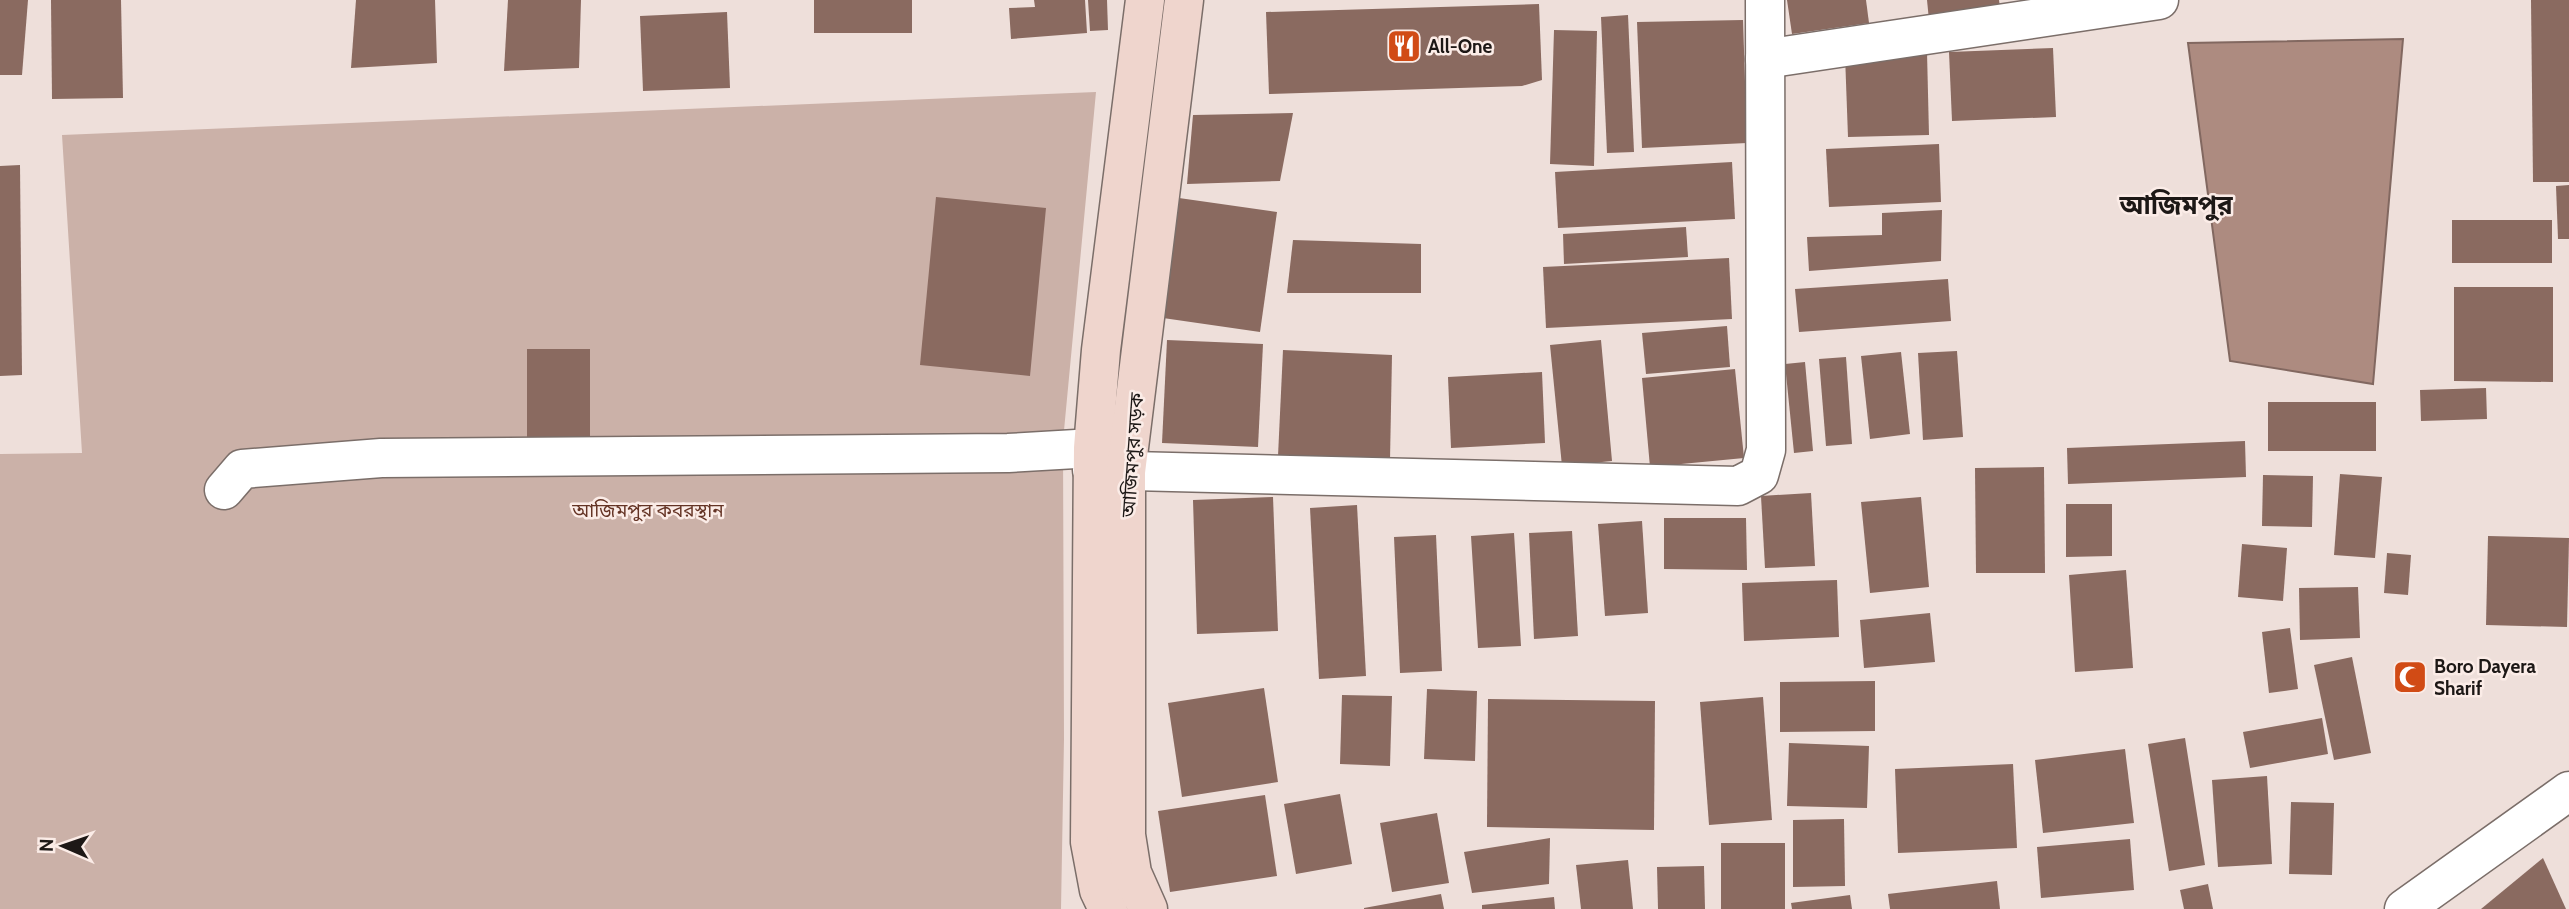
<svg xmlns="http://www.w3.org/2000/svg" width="2569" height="909" font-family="Cabin,'Noto Sans Bengali',sans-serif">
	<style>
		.green { fill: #cbb1a8 }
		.water { fill: #ad8b80; stroke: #826860; stroke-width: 2 }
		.building { fill: #8a6a60 }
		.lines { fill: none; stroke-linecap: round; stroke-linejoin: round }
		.minor-casing { stroke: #7b6e69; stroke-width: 41 }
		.tertiary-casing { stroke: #7b6e69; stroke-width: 41 }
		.secondary-casing { stroke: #7b6e69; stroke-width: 41 }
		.minor { stroke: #fff; stroke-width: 38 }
		.tertiary { stroke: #fff; stroke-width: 38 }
		.secondary { stroke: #efd5cd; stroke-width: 38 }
		.labels { text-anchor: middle; stroke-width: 5; stroke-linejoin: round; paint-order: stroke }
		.poi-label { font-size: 19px; font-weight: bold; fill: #1d1816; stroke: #fbece7; text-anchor: start }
		.street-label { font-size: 19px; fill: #1d1816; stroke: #fbece7 }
		.park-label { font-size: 19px; fill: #643324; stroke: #fbece7 }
		.district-label { font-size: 26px; font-weight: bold; fill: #1d1816; stroke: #fbece7 }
	</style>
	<rect width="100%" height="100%" fill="#eedfda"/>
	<polygon class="green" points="1096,92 1063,441 1064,739 1061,909 0,909 0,454 82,453 62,135"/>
	<polygon class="water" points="2403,39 2373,384 2230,361 2188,43"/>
	<g class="building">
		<polygon points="0,0 28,0 22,75 0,75"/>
		<polygon points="51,0 121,0 123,98 52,99"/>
		<polygon points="356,0 435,0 437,63 351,68"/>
		<polygon points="508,0 581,0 579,68 504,71"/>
		<rect x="814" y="0" width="98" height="33"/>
		<polygon points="1034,0 1085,0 1087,33 1011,39 1009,8 1035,7"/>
		<polygon points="1088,0 1107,0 1108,30 1090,31"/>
		<polygon points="1787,0 1866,0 1869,23 1792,34"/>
		<polygon points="1927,0 1999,0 2002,22 1930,30"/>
		<polygon points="2531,0 2569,0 2569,182 2533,182"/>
		<polygon points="1539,4 1542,80 1522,86 1269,94 1266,12"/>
		<polygon points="727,12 730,88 643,91 640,16"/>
		<polygon points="1628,15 1634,152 1607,153 1601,17"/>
		<polygon points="1743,20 1747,143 1642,148 1637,22"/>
		<polygon points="1554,30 1597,31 1594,166 1550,164"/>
		<polygon points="2053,48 2056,117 1952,121 1949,52"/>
		<polygon points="1927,52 1929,135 1848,137 1845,55"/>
		<polygon points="1293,113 1280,181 1187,184 1193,115"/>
		<polygon points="1939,144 1941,202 1829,207 1826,149"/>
		<polygon points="1732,162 1735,219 1558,228 1555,172"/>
		<polygon points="20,165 22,375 0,376 0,166"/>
		<polygon points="2569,185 2569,239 2558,239 2556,186"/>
		<polygon points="936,197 1046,208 1030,376 920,365"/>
		<polygon points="1179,198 1277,212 1260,332 1163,318"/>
		<polygon points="1942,210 1941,261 1809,271 1807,237 1882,235 1882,213"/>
		<rect x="2452" y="220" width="100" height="43"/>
		<polygon points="1686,227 1688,257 1564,264 1563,234"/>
		<polygon points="1293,240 1421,244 1421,293 1287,293"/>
		<polygon points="1729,258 1732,319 1546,328 1543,267"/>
		<polygon points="1948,279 1951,321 1799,332 1795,289"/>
		<polygon points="2454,287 2553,287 2553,382 2454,381"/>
		<polygon points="1727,326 1730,367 1646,374 1642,333"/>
		<polygon points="1167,340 1263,344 1258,447 1162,443"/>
		<polygon points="1601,340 1612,461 1562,466 1550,345"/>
		<polygon points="527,349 590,349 590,447 527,446"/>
		<polygon points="1283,350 1392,355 1390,460 1278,456"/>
		<polygon points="1957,351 1963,437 1923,440 1918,353"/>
		<polygon points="1901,352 1910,434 1870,439 1861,356"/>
		<polygon points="1846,357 1852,444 1826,446 1819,359"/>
		<polygon points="1805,362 1813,451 1794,453 1785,364"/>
		<polygon points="1735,369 1744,458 1650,467 1642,378"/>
		<polygon points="1542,372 1545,443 1451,448 1448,377"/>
		<polygon points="2486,388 2487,419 2421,421 2420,390"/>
		<rect x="2268" y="402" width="108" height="49"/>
		<polygon points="2245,441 2246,477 2068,484 2067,448"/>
		<polygon points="2044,467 2045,573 1976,573 1975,468"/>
		<polygon points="2340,474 2382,477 2375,558 2334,555"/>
		<polygon points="2263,475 2313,476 2312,527 2262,526"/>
		<polygon points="1811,493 1815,566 1765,568 1761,496"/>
		<polygon points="1273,497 1278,631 1197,634 1193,500"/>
		<polygon points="1921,497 1929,587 1870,593 1861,502"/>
		<polygon points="2066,504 2112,504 2112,556 2066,557"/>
		<polygon points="1357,505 1366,676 1319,679 1310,508"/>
		<polygon points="1664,518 1746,518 1747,570 1664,569"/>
		<polygon points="1642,521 1648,613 1605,616 1598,524"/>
		<polygon points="1572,531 1578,636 1534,639 1529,533"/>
		<polygon points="1514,533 1521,646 1478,648 1471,536"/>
		<polygon points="1436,535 1442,671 1400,673 1394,537"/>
		<polygon points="2488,536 2569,538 2567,627 2486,625"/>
		<polygon points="2242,544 2287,548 2283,601 2238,597"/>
		<polygon points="2387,553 2411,555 2408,595 2384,593"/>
		<polygon points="2126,570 2133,668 2075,672 2069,575"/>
		<polygon points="1837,580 1839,637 1744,641 1742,583"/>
		<polygon points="2358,587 2360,638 2300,640 2299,588"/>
		<polygon points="1930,613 1935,662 1864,668 1860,620"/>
		<polygon points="2290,628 2298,689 2269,693 2262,632"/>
		<polygon points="2352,657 2371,753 2334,760 2314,665"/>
		<polygon points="1875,681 1875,731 1780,732 1780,682"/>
		<polygon points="1264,688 1278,782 1182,797 1168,703"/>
		<polygon points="1427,689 1477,691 1475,761 1424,759"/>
		<polygon points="1342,695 1392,696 1390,766 1340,764"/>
		<polygon points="1763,697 1772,820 1709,825 1700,702"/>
		<polygon points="1488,699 1655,701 1654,830 1487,827"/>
		<polygon points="2322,718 2328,754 2250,768 2243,732"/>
		<polygon points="2185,738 2205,865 2169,871 2148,744"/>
		<polygon points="1789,743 1869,746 1867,808 1787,806"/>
		<polygon points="2125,749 2134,823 2043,833 2035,760"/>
		<polygon points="2013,764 2017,848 1898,853 1895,769"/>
		<polygon points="2267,776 2272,864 2218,867 2212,780"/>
		<polygon points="1340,794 1352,864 1296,874 1284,804"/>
		<polygon points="1265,795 1277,876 1170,892 1158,811"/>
		<polygon points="2291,802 2334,803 2332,875 2289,874"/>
		<polygon points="1437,813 1449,883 1392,892 1380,823"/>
		<polygon points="1844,819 1845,886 1793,887 1793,820"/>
		<polygon points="1550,838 1549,884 1472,893 1464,852"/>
		<polygon points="2130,839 2134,890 2041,898 2037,847"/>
		<rect x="1721" y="843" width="64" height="66"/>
		<polygon points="2543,858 2566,909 2481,909"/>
		<polygon points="1628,860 1633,909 1581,909 1576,865"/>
		<polygon points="1704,866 1705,909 1658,909 1657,867"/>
		<polygon points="1997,881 2000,909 1890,909 1888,894"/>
		<polygon points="2208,884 2213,909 2184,909 2180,890"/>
		<polygon points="1441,894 1444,909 1364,909 1364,908"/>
		<polygon points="1850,895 1852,909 1792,909 1791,903"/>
		<polygon points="1554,897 1555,909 1482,909 1482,905"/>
	</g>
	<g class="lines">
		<g class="minor-casing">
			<g id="minor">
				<polyline points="1765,59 2159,0"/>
				<polyline points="1092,470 1738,486 1759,475 1766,450 1765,0"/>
				<polyline points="224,490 242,469 381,458 1008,453 1093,448"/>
			</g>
		</g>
		<g class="tertiary-casing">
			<polyline id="tertiary" points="2404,909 2569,791"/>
		</g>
		<g class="secondary-casing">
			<g id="secondary">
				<polyline points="1108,909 1099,890 1090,842 1093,448 1101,350 1145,0"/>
				<polyline points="1148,909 1132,873 1126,835 1126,472 1184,0"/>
			</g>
		</g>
		<use href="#minor" class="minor"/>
		<use href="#tertiary" class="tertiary"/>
		<use href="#secondary" class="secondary"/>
	</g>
	<defs>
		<g id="restaurant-square" transform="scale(1.75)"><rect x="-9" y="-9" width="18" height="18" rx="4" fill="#d14b15" stroke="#fbece7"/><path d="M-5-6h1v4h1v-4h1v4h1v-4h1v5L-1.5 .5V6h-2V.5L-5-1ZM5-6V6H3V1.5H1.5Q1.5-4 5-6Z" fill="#fff"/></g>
		<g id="mosque-square" transform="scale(1.75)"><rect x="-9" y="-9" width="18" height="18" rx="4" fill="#d14b15" stroke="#fbece7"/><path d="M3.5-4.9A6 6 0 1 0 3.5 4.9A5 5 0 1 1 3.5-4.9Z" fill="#fff"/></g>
	</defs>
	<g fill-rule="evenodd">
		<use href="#restaurant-square" x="1404" y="46"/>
		<use href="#mosque-square" x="2410" y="677"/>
	</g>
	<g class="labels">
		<g class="poi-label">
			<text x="1428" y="53">All-One</text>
			<text x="2434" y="673">Boro Dayera<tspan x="2434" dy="22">Sharif</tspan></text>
		</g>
		<g class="street-label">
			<text transform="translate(1132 455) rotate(-86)" y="7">আজিমপুর সড়ক</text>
		</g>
		<g class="park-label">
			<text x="648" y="517">আজিমপুর কবরস্থান</text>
		</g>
		<g class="district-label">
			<text x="2176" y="214">আজিমপুর</text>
		</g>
	</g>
	<g transform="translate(63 846) rotate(272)" stroke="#fbece7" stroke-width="5" paint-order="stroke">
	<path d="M0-5L12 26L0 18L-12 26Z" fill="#1d1816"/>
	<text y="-10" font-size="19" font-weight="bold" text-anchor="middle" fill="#1d1816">N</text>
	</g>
</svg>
